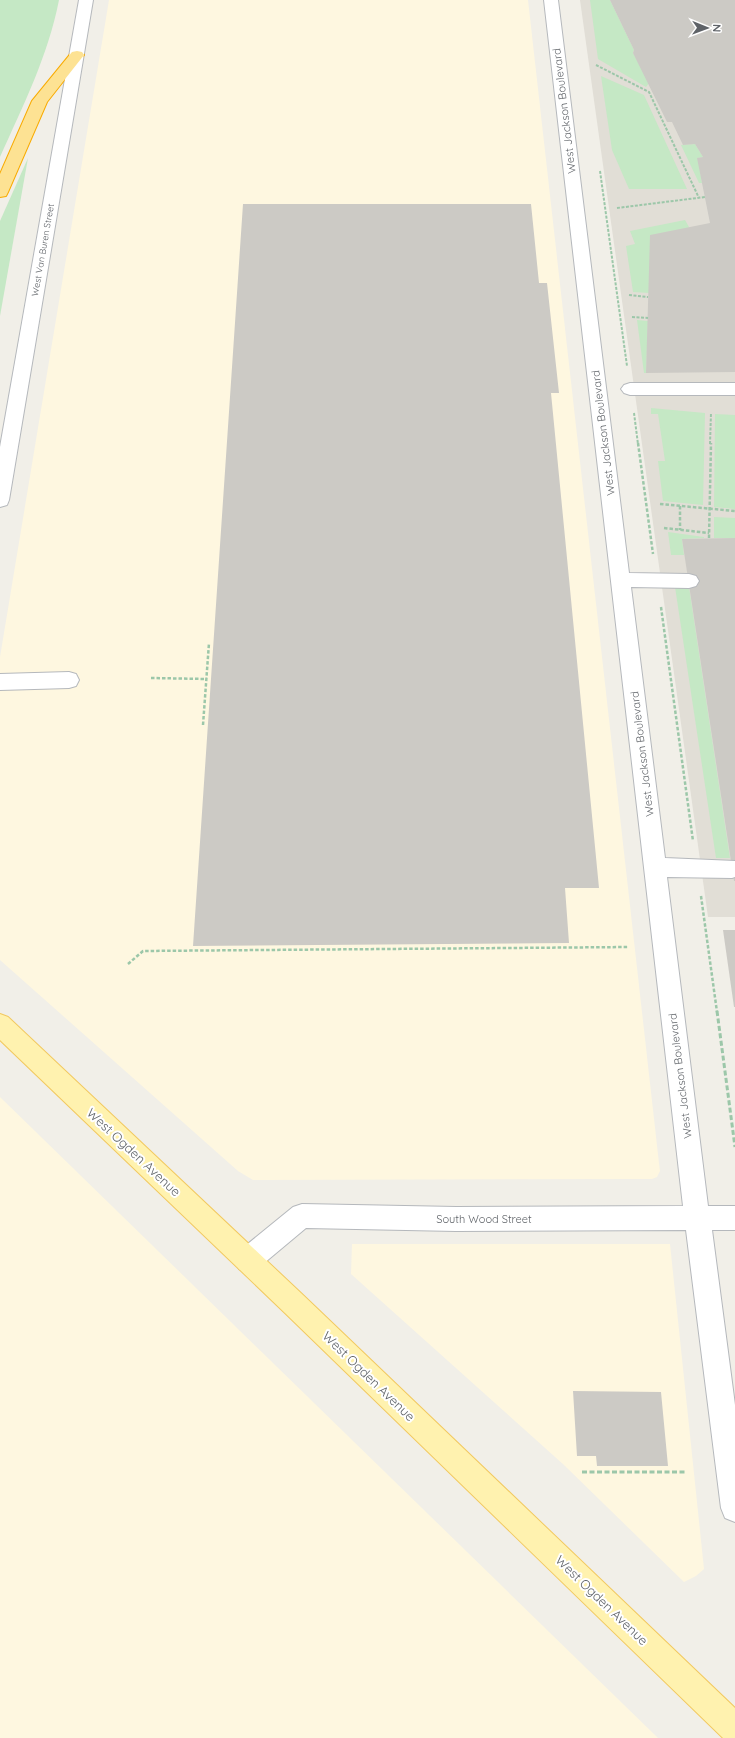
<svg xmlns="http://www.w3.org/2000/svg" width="735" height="1738" font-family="Quicksand,sans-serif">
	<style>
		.commercial { fill: #fef7e0 }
		.education { fill: #e1ded6 }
		.green { fill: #c5e8c5 }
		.building { fill: #cccac5 }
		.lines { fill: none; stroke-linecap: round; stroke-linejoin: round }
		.minor-casing { stroke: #b5b8bc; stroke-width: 2 }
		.major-casing { stroke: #f2c960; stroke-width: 2 }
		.highway-casing { stroke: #f9ab00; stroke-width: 2 }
		.path-far2 { stroke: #9cc7a9; stroke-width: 2; stroke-dasharray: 3 1.5; stroke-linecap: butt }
		.path-far1 { stroke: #9cc7a9; stroke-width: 2.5; stroke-dasharray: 3.5 2; stroke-linecap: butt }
		.path { stroke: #9cc7a9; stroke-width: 3; stroke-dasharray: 5 2.5; stroke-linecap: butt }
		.minor { fill: #fff; fill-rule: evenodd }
		.major { fill: #fff2af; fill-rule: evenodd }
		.highway { fill: #fde293; fill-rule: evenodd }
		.labels { text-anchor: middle; stroke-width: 4; stroke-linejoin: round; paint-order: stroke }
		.far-street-label { font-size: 9px; fill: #5f6368; stroke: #fff }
		.street-label { font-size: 11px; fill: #5f6368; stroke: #fff }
		.near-street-label { font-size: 13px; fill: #5f6368; stroke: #fff }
	</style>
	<rect width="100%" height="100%" fill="#f1efe8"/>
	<g class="commercial">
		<polygon points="109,0 528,0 659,1163 660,1171 657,1177 652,1179 253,1180 238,1171 0,960 0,657"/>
		<polygon points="0,1097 658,1738 0,1738"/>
		<polygon points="352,1244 670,1244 704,1569 696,1576 684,1582 564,1465 351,1274"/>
	</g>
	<polygon class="education" points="580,0 735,0 735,917 708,917"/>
	<g class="green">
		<path d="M0,0h59c-11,56 -36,106 -59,157z"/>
		<polygon points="590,0 610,0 634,50 633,53 649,83 646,87 598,59"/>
		<polygon points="601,76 644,95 687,189 629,189 612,150"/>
		<polygon points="695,144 703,157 698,158 702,183 699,183 681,145"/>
		<polygon points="28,158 0,316 0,221"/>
		<polygon points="685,220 689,227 649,293 633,292 626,246 635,244 630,231"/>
		<polygon points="637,320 648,321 646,373 644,373"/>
		<polygon points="651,408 705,413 703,505 663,501 658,461 665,461 658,414 651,414"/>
		<polygon points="715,414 735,415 735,509 714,507"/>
		<polygon points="714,517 735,518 735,538 714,538"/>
		<polygon points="668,532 704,537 704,538 682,539 684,555 671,555"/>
		<polygon points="675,587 689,587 730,858 716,858"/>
	</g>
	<g class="building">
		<polygon points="610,0 735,0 735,372 646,373 650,235 710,223 697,158 703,157 695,144 683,145 672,122 667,122 633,53 634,50"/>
		<polygon points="243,204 531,204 539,283 547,283 559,393 551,393 599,888 565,888 569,943 193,946"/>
		<polygon points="735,538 735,881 734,881 682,539"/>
		<polygon points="723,930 735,930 735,1007 734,1007"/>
		<polygon points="573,1391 661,1392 668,1466 597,1466 596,1456 577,1456"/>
	</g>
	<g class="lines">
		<g class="minor-casing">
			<g id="minor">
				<polygon points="79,0 93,0 9,500 7,505 0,507 0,447"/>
				<polygon points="544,0 558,0 629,573 689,574 696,576 699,581 696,586 689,588 631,587 665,858 735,861 735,877 732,878 667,877 708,1206 735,1206 735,1230 712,1230 735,1405 735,1522 725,1518 721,1508 686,1230 456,1231 306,1228 257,1269 248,1273 239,1269 235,1260 239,1251 293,1207 302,1204 456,1207 683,1206"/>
				<polygon points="630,383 735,383 735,395 630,395 624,393 621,389 624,385"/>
				<polygon points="69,672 76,674 79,680 76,686 69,688 0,690 0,674"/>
			</g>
		</g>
		<g class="major-casing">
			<polygon id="major" points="0,1014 8,1017 303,1295 735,1708 735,1738 723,1738 285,1313 0,1040"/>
		</g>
		<g class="highway-casing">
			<polygon id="highway" points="77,51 82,52 84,55 47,102 8,192 6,196 0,197 0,174 32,101 72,52"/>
		</g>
		<g class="path-far2">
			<polyline points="596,65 649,92 699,198"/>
			<polyline points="600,171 627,366"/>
			<polyline points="617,208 705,197"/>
			<polyline points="629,295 648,297"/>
			<polyline points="632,317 648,318"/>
			<polyline points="634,413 638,444"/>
			<polyline points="710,444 711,413"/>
		</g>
		<g class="path-far1">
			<polyline points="638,443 653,554"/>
			<polyline points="660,504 735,511"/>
			<polyline points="680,506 680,530"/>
			<polyline points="664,528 709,533"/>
			<polyline points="709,538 711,443"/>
			<polyline points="661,607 693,841"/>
			<polyline points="151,678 207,679"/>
			<polyline points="203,725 209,643"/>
			<polyline points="701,896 717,1012"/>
			<polyline points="128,964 143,951 629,947"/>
		</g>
		<g class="path">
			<polyline points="717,1011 735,1147"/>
			<polyline points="582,1472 685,1472"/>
		</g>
		<use href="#minor" class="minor"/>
		<use href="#major" class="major"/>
		<use href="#highway" class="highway"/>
	</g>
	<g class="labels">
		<g class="far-street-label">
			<text transform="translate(43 250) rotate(-80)" y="3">West Van Buren Street</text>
		</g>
		<g class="street-label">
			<text transform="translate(564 111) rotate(-97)" y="4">West Jackson Boulevard</text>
			<text transform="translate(603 433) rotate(-97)" y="4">West Jackson Boulevard</text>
			<text transform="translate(642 754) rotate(-97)" y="4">West Jackson Boulevard</text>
			<text transform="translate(680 1076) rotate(-97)" y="4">West Jackson Boulevard</text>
			<text x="484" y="1223">South Wood Street</text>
		</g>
		<g class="near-street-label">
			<text transform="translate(134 1152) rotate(43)" y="5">West Ogden Avenue</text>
			<text transform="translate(369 1376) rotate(44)" y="5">West Ogden Avenue</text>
			<text transform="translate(602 1600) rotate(44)" y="5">West Ogden Avenue</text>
		</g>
	</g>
	<g transform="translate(707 28) rotate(91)" stroke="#ffffff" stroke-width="3" paint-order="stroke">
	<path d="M0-3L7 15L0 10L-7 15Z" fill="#5f6368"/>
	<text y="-6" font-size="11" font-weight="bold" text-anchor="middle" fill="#5f6368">N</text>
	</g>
</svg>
